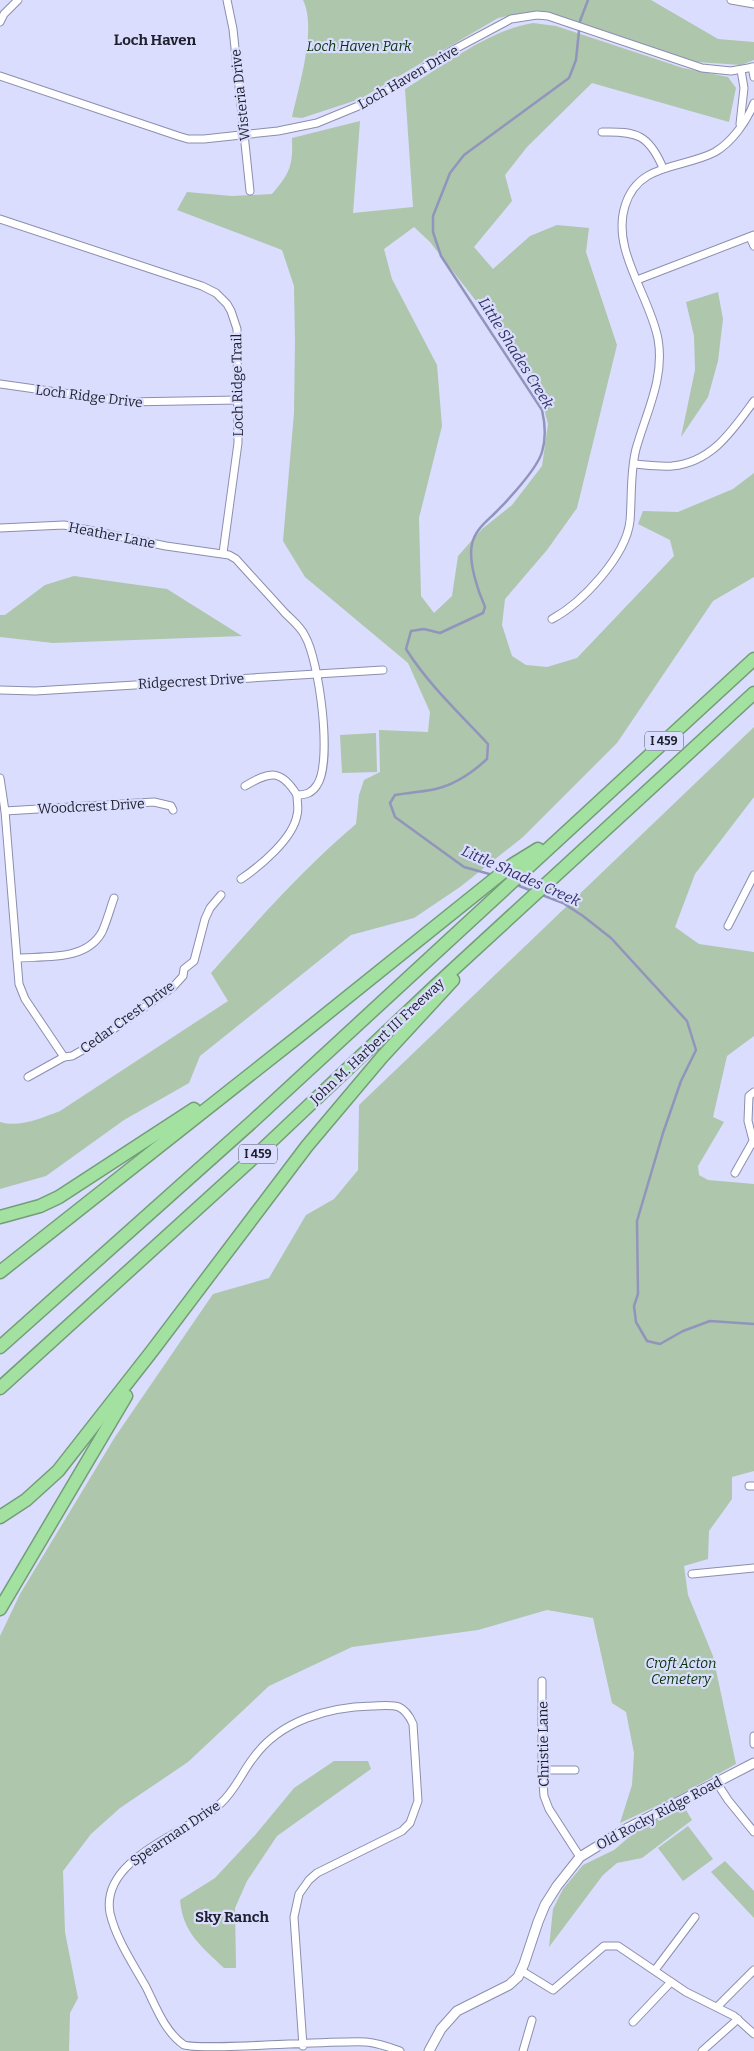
<svg xmlns="http://www.w3.org/2000/svg" width="754" height="2051" font-family="Bitter,serif">
	<style>
		.green { fill: #adc6ac; fill-rule: evenodd }
		.lines { fill: none; stroke-linecap: round; stroke-linejoin: round }
		.stream { stroke: #9295bb; stroke-width: 2.5 }
		.minor-casing { stroke: #8c8ead; stroke-width: 9 }
		.tertiary-casing { stroke: #8c8ead; stroke-width: 11 }
		.motorway-casing { stroke: #749d77; stroke-width: 15 }
		.minor { stroke: #fff; stroke-width: 7 }
		.tertiary { stroke: #fff; stroke-width: 9 }
		.motorway { stroke: #a2e19f; stroke-width: 12 }
		.labels { text-anchor: middle; stroke-width: 4.5; stroke-linejoin: round; paint-order: stroke }
		.shield { fill: #daddfe; stroke: #57596b; stroke-width: 1 }
		.shield-label { font-size: 12px; font-weight: bold; fill: #1f202c }
		.park-label { font-size: 14px; font-style: italic; fill: #063509; stroke: #daddfe }
		.street-label { font-size: 14px; fill: #1f202c; stroke: #daddfe }
		.neighbourhood-label { font-size: 15px; font-weight: bold; fill: #1f202c; stroke: #daddfe }
		.water-label { font-size: 15px; font-style: italic; fill: #333265; stroke: #daddfe }
	</style>
	<rect width="100%" height="100%" fill="#daddfe"/>
	<g class="green">
		<path d="M303,0h348l67,39 36,3v18l-13,5 -44,-3 -136,-46c-22,-5 -41,-3 -63,2l-138,81 -58,19 -10,-1c7,-31 25,-89 11,-117z"/>
		<path d="M533,23l23,3 127,42 45,9 8,11 -7,34 -137,-39 -65,64 -22,28 7,26 -38,46 19,22 37,-33 27,-11 32,3 -3,24 31,93 -40,163 -30,42 -42,49 -3,26 10,31 14,9 21,2 30,-9 97,-102 -4,-16 -32,-16 5,-13 35,1 55,-23 21,-16v104l-41,24 -96,142 -94,94 -63,50 -46,31 -63,17 -151,121 -11,27 -65,37 -78,56 -46,13v-67c20,6 41,-4 60,-11l168,-110 -17,-28c46,-52 92,-104 145,-149l3,-29 5,-15 16,-8 -1,-42 49,2 2,-20 -22,-49 -103,-86 -22,-36 11,-128 1,-73 -1,-54 -12,-36 -105,-40 10,-18 45,4 40,-2c18,-21 21,-28 20,-56l68,-17 -7,92 60,-6 -8,-118c38,-23 84,-59 128,-66zM414,227l16,15 68,87 41,61 9,34 -6,42 -30,39 -30,24 -24,27 -6,40 -18,17 -13,-17 -2,-78 23,-92 -5,-61 -45,-86 -8,-30z"/>
		<polygon points="718,292 723,319 718,361 708,397 681,437 695,370 694,336 686,302"/>
		<polygon points="74,576 167,589 242,636 53,643 0,637 0,615 5,615 45,585"/>
		<polygon points="754,727 754,797 695,874 675,927 699,944 754,952 754,1036 727,1056 713,1117 724,1122 698,1166 699,1175 708,1180 754,1184 754,1471 732,1477 732,1499 709,1531 708,1559 684,1566 688,1595 713,1656 736,1764 678,1796 620,1823 632,1785 634,1753 626,1712 612,1703 593,1618 547,1610 478,1630 352,1647 269,1686 188,1762 120,1808 91,1834 63,1871 65,1932 78,1998 70,2013 69,2051 0,2051 0,1636 20,1594 115,1437 213,1294 269,1278 306,1215 334,1199 358,1170 359,1105"/>
		<polygon points="376,733 377,772 342,773 340,735"/>
		<path d="M334,1761h34l3,8 -94,67 -30,45 -12,27 1,60h-12c-23,-22 -41,-35 -44,-68l35,-22 41,-44 38,-46z"/>
		<polygon points="683,1805 692,1820 642,1858 617,1863 603,1875 549,1947 553,1909 563,1889 583,1865 614,1850 635,1832"/>
		<polygon points="688,1826 713,1859 683,1881 658,1848"/>
		<polygon points="725,1861 754,1891 754,1918 711,1872"/>
	</g>
	<g class="lines">
		<g class="stream">
			<path d="M493,875l-29,-8 -69,-50 -5,-14 5,-8c12,-2 24,-3 36,-5 22,-4 40,-16 56,-31l1,-15c-29,-31 -60,-60 -82,-95l5,-18 13,-2 16,4 43,-20 2,-6c-7,-16 -17,-45 -13,-63 3,-14 14,-22 23,-31 13,-13 42,-44 47,-61 4,-13 3,-29 0,-42l-101,-154 -8,-24v-16l17,-43 14,-18 105,-77 7,-18 4,-39 8,-21"/>
			<polyline points="517,885 532,891"/>
			<polyline points="542,895 563,903 583,916 611,938 687,1021 696,1050 681,1081 663,1133 637,1221 638,1294 634,1306 636,1322 647,1341 660,1344 683,1331 710,1321 754,1324"/>
		</g>
		<g class="minor-casing">
			<g id="minor">
				<polyline points="227,0 233,29 250,191"/>
				<polyline points="731,0 754,4"/>
				<polyline points="0,22 4,14 18,0"/>
				<polyline points="752,67 754,77"/>
				<polyline points="0,76 178,136 188,139 204,139 278,131 317,123 368,102 453,50 511,19 537,15 548,16 702,68 731,71 754,67"/>
				<polyline points="740,124 744,88 741,70"/>
				<path d="M602,132c35,-1 47,3 61,36"/>
				<polyline points="0,219 202,286 216,293 227,304 231,311 237,329 238,443 223,553"/>
				<polyline points="750,237 754,246"/>
				<polyline points="637,280 754,235"/>
				<polyline points="0,384 127,402 238,400"/>
				<path d="M634,464c12,1 25,3 38,2 40,-4 60,-35 82,-65"/>
				<path d="M0,528l64,-3 102,21 63,9 7,4c16,18 33,36 49,54 7,7 16,14 20,23 14,24 28,126 12,149 -5,8 -11,10 -20,10 0,7 2,14 0,20 -4,24 -37,51 -56,64"/>
				<path d="M552,619c30,-16 74,-63 78,-98 2,-24 0,-49 6,-72 10,-36 29,-71 22,-110 -8,-43 -47,-89 -33,-133 13,-44 58,-37 90,-54 17,-10 32,-31 39,-49"/>
				<polyline points="0,690 35,691 383,670"/>
				<polyline points="0,778 5,811 19,984 25,999 64,1057"/>
				<path d="M245,786c25,-15 36,-17 52,9"/>
				<polyline points="5,811 154,802 171,806 173,810"/>
				<polyline points="728,926 754,875"/>
				<path d="M17,958c29,-2 69,3 85,-26 5,-11 8,-23 12,-34"/>
				<polyline points="28,1077 64,1057 72,1056 88,1047 173,987 183,976 184,969 194,961 205,919 210,908 221,895"/>
				<polyline points="754,1092 749,1096 748,1121 754,1144"/>
				<polyline points="735,1173 752,1143"/>
				<polyline points="749,1486 754,1486"/>
				<polyline points="692,1574 754,1568"/>
				<polyline points="542,1681 542,1770 544,1796 549,1809 580,1857"/>
				<polyline points="754,1736 754,1744"/>
				<polyline points="542,1770 575,1770"/>
				<polyline points="717,1783 728,1800 754,1832"/>
				<polyline points="655,1970 695,1917"/>
				<polyline points="522,1971 553,1990 604,1946 618,1946 686,1992 734,2016 754,2034"/>
				<polyline points="717,2007 754,1970"/>
				<polyline points="633,2022 671,1982"/>
				<path d="M303,2046l-9,-129 5,-23 10,-14 8,-7 85,-42 8,-8 8,-22 -5,-77c-10,-22 -19,-19 -41,-18 -43,1 -91,14 -118,51 -12,15 -19,34 -34,47 -34,30 -120,54 -110,109 6,26 23,51 36,74 10,20 19,45 38,58 21,6 148,-5 182,-3 12,1 23,5 34,9"/>
				<polyline points="523,2051 532,2020"/>
				<polyline points="702,2051 738,2019"/>
			</g>
		</g>
		<g class="tertiary-casing">
			<polyline id="tertiary" points="429,2051 441,2029 457,2011 509,1985 518,1977 524,1964 538,1922 545,1905 557,1886 580,1857 624,1830 754,1763"/>
		</g>
		<g class="motorway-casing">
			<g id="motorway">
				<polyline points="0,1217 40,1206 59,1197 194,1109"/>
				<polyline points="0,1272 299,1036 512,865 538,849"/>
				<polyline points="0,1347 253,1121 754,659"/>
				<polyline points="0,1388 264,1148 432,989 754,693"/>
				<polyline points="0,1517 26,1500 58,1471 152,1351 307,1146 382,1057 453,980"/>
				<polyline points="0,1609 126,1396"/>
			</g>
		</g>
		<use href="#minor" class="minor"/>
		<use href="#tertiary" class="tertiary"/>
		<use href="#motorway" class="motorway"/>
	</g>
	<g class="labels">
		<g class="shield">
			<rect x="645" y="731.5" width="38" height="19" rx="4"/>
			<rect x="239" y="1144.5" width="38" height="19" rx="4"/>
		</g>
		<g class="shield-label">
			<text x="664" y="745">I 459</text>
			<text x="258" y="1158">I 459</text>
		</g>
		<g class="park-label">
			<text x="359" y="51">Loch Haven Park</text>
			<text x="681" y="1668">Croft Acton<tspan x="681" dy="16">Cemetery</tspan></text>
		</g>
		<g class="street-label">
			<text transform="translate(408 77) rotate(-30)" y="5">Loch Haven Drive</text>
			<text transform="translate(240 95) rotate(-96)" y="5">Wisteria Drive</text>
			<text transform="translate(237 385) rotate(-91)" y="5">Loch Ridge Trail</text>
			<text transform="translate(89 396) rotate(7)" y="5">Loch Ridge Drive</text>
			<text transform="translate(112 535) rotate(11)" y="5">Heather Lane</text>
			<text transform="translate(191 681) rotate(-3)" y="5">Ridgecrest Drive</text>
			<text transform="translate(91 806) rotate(-3)" y="5">Woodcrest Drive</text>
			<text transform="translate(127 1017) rotate(-36)" y="5">Cedar Crest Drive</text>
			<text transform="translate(377 1041) rotate(-43)" y="5">John M. Harbert III Freeway</text>
			<text transform="translate(543 1744) rotate(-91)" y="5">Christie Lane</text>
			<text transform="translate(659 1813) rotate(-28)" y="5">Old Rocky Ridge Road</text>
			<text transform="translate(175 1833) rotate(-34)" y="5">Spearman Drive</text>
		</g>
		<g class="neighbourhood-label">
			<text x="155" y="45">Loch Haven</text>
			<text x="232" y="1922">Sky Ranch</text>
		</g>
		<g class="water-label">
			<text transform="translate(516 353) rotate(58)" y="5">Little Shades Creek</text>
			<text transform="translate(521 876) rotate(24)" y="5">Little Shades Creek</text>
		</g>
	</g>
</svg>
